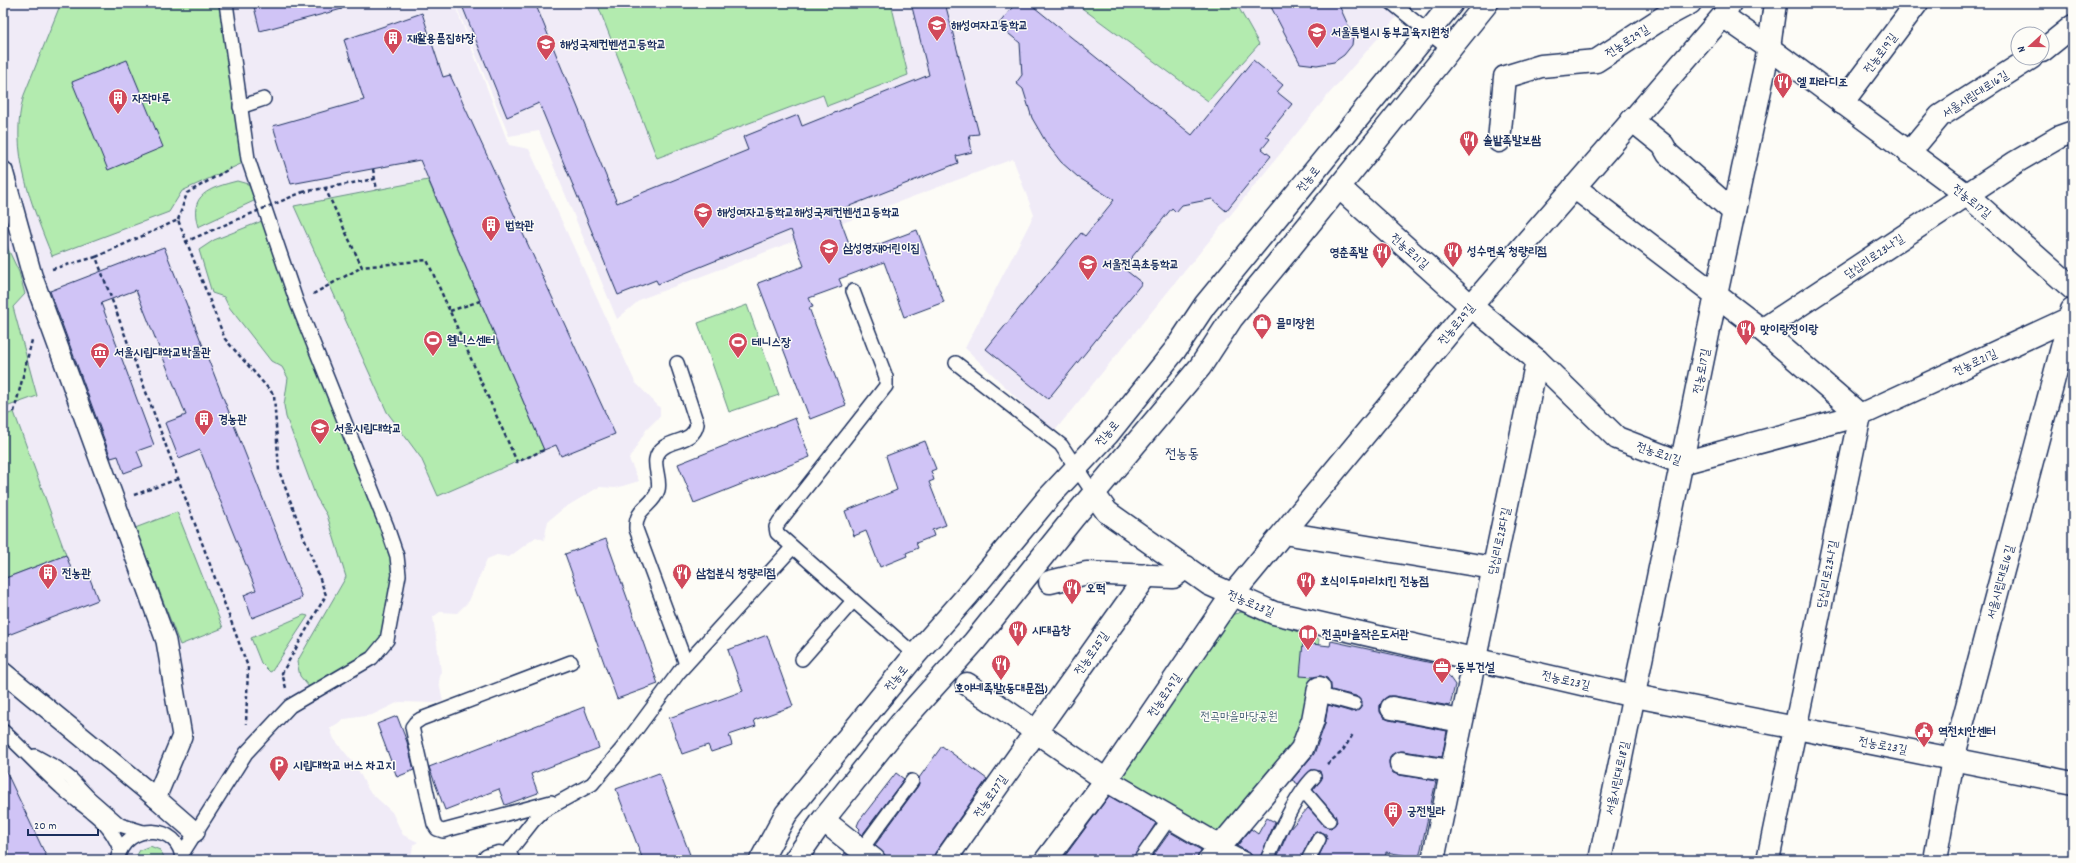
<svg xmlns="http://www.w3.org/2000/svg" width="2076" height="863" font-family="Dekko,'Poor Story',sans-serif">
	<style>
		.built { fill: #f0ebf7 }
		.green { fill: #b3ebaf; stroke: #678d86 }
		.building { fill: #d0c4f6; stroke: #1b2f5e }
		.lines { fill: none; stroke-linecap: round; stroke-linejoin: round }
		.service-casing { stroke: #1b2f5e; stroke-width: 16 }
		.pedestrian-casing { stroke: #1b2f5e; stroke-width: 22 }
		.minor-casing { stroke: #1b2f5e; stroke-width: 25 }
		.secondary-casing { stroke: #1b2f5e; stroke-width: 25 }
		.path { stroke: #1b2f5e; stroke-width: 2.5; stroke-dasharray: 4 3; stroke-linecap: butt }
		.service { stroke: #fdfcf7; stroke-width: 13 }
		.pedestrian { stroke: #fdfcf7; stroke-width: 19 }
		.minor { stroke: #fdfcf7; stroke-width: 22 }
		.secondary { stroke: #fdfcf7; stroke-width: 22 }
		.path-bridge { stroke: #1b2f5e; stroke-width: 2.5; stroke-dasharray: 4 3; stroke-linecap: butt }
		.labels { text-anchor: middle; stroke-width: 3; stroke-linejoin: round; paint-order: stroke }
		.poi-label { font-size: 12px; font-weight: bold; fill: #1b2f5e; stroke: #fdfcf7; text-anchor: start }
		.street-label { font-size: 12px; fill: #1b2f5e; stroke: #fdfcf7 }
		.park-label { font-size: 12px; fill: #415e72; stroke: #fdfcf7 }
		.quarter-label { font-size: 14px; fill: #1b2f5e; stroke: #fdfcf7 }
	</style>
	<rect width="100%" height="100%" fill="#fdfcf7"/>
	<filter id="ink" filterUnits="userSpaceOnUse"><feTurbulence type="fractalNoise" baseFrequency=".025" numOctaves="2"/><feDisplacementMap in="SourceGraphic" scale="8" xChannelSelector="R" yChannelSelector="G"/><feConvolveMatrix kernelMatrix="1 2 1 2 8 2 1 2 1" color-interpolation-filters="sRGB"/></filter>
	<g filter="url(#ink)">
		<g class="built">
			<polygon points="3,3 454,3 509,145 529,149 635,382 660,408 660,416 646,430 629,459 639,481 616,488 599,487 564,508 548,521 544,540 536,537 509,557 497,555 487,559 469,601 457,613 440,612 433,617 441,671 439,682 443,701 436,703 399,702 372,715 345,719 330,728 334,739 356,766 369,791 392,812 403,835 418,842 413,845 411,858 408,860 3,860"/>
			<polygon points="455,3 1409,3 1328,95 1053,433 965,348 1034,215 1013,159 641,299 617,319 539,131 509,136"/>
		</g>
		<g class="green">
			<path d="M61,3h160l24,159 -63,29 -13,21 -117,44c-20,-50 -44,-107 -28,-161z"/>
			<polygon points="597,3 891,3 908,75 827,106 823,95 657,158"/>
			<polygon points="1075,3 1236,3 1259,44 1208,101"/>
			<polygon points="428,180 544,450 438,496 421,458 387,412 294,206"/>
			<path d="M237,181l11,3 8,16 -58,27c-10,-33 12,-39 39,-46z"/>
			<polygon points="3,216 8,249 19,272 25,294 13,307 37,396 3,408"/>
			<polygon points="262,221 373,503 394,566 390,620 376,648 309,687 300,676 297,662 346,577 327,515 316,497 286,417 284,405 288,378 282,367 271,361 229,307 224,297 212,293 199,250 214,240"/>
			<polygon points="747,305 779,395 729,412 698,323"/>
			<polygon points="14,412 66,555 3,579 3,416"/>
			<polygon points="177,512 223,628 180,645 135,528"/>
			<polygon points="1242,612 1319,639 1314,692 1304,733 1220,842 1114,779 1228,618 1234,614"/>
			<polygon points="304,615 308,616 272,671 270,672 261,663 251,638"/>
			<polygon points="150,846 160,850 166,860 134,860 140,850"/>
		</g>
		<g class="building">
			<polygon points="253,3 342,3 342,9 260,31"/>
			<polygon points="461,3 535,3 617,203 748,150 743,137 798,115 802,126 929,75 911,3 945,3 979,134 969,135 972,152 956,156 958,163 837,211 853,254 917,230 944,302 904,317 884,262 839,279 842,286 809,298 813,307 809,308 846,405 810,419 758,283 804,266 791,230 658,284 656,280 618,295 539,103 507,117"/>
			<polygon points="1016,3 1029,3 1192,135 1253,60 1283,85 1277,92 1292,104 1266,136 1270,139 1262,149 1271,156 1226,211 1212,199 1182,205 1176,212 1172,208 1123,268 1142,283 1048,399 986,349 1081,233 1085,236 1114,200 1078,177 1061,162 1047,144 1032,118 1023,89 1016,83 1022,75 1020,43 998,25"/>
			<polygon points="1269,3 1338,3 1353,36 1352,45 1344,55 1334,62 1317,65 1300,63"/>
			<polygon points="422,13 443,77 450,75 615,434 561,456 556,445 544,450 420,160 291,184 273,126 364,100 344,40"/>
			<polygon points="127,60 163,147 108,170 72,82"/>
			<polygon points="164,247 302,598 252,618 244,595 256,590 200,450 179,459 165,423 186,415 136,290 101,303 154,445 137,451 143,466 124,473 118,456 111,458 50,291"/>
			<polygon points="795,418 810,457 694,503 678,464"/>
			<polygon points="925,441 936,469 931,471 934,480 929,482 946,525 932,530 934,536 916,543 918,548 906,553 907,556 880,567 866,531 854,536 845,511 897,490 886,456"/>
			<polygon points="606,539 658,684 617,699 565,554"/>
			<polygon points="66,555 74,576 87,571 98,600 3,637 3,579"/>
			<polygon points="767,635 793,706 754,720 756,726 729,735 732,745 711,752 708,745 682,754 669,718 743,691 728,650"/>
			<polygon points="1331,641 1441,665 1455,685 1450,706 1394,696 1388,696 1383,700 1380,705 1380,712 1384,718 1389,720 1447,731 1442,757 1403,751 1396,752 1391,755 1389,761 1390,768 1393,773 1399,775 1436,781 1419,858 1386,852 1385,860 1317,860 1327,839 1326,834 1319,831 1312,835 1300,860 1276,860 1289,830 1308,808 1326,827 1331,828 1337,822 1335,815 1313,790 1322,779 1320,771 1311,770 1298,784 1292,780 1314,754 1325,724 1328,705 1352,712 1359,710 1362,706 1362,702 1356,696 1331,690 1331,684 1327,678 1321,676 1313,677 1300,676 1303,643 1330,646"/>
			<polygon points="584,707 599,748 531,774 538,793 505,805 499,789 445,810 429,767"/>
			<polygon points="397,716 407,742 414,770 397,777 377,724"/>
			<polygon points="942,746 987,779 935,853 933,860 886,860 885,855 875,845 918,786 919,778"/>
			<polygon points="3,765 48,860 3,860"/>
			<polygon points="659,773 675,815 692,860 643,860 616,789"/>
			<polygon points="896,773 904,779 862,835 858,832 860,829 857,826 859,821"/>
			<polygon points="1109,796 1156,823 1132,860 1062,860"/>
			<polygon points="1267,818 1275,822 1259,860 1254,860 1250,853 1237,846 1251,829 1258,834"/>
			<polygon points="1170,832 1201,850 1197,860 1150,860"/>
			<polygon points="845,853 854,860 840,860"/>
		</g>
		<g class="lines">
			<g class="service-casing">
				<g id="service">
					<polyline points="1392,3 1449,49"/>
					<polyline points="240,107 264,99"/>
					<polyline points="853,291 886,377 886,386 779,522 776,527 777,533 915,655"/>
					<path d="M677,363l20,61c-3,17 -21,15 -33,23 -17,12 -2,29 -6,43 -5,17 -23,17 -22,39l50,135"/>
					<polyline points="956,363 1061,445 1094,494"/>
					<polyline points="802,659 853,601"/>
					<polyline points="1317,694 1354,704"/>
					<path d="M3,731c20,18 38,38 58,56 24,23 46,29 59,62"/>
					<polyline points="35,756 57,768 71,779 88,797 120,825 143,832"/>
					<polyline points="1304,791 1329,820"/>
					<polyline points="551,802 443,831 437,829 434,824 412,727 415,723 421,719 571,662"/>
					<polyline points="1221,847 1246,860"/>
					<polyline points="861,850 912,781"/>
					<polyline points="182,854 246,753 290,706 372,658 387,640 399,575 397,556 387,527 297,303 248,159 226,3"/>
					<polyline points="504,858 533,821 543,811 592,784 621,750 679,672 792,548"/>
					<path d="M117,860c9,-40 64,-36 65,0"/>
					<polyline points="1140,860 1170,817"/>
					<path d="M1267,860c9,-22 30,-67 47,-83"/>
					<polyline points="1308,860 1319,839"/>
				</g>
			</g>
			<g class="pedestrian-casing">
				<g id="pedestrian">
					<polyline points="3,171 32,275 166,641 182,736 156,798"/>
					<polyline points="3,672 156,798 195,832"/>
				</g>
			</g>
			<g class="minor-casing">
				<g id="minor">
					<polyline points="1723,16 1769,48 1967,195 2073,289"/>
					<polyline points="2042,51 2073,26"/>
					<polyline points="1842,103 1917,3"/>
					<polyline points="1632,120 1663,145 1668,154 1734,212"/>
					<polyline points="1499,141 1505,77 1541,66 1596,61 1664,17 1690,3"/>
					<polyline points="1909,153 1940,116 2031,58"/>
					<polyline points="1339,187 1471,306 1537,360 1617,438 1682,463 1860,415 2068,319 2073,319"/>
					<polyline points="1574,187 1762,330 1860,415"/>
					<polyline points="1762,330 2016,162 2059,137 2073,132"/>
					<polyline points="1094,494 1107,512 1209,584 1274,613 1625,694 2073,783"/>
					<polyline points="1284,533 1493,568"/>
					<polyline points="1050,582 1087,573 1173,577 1186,567"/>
					<polyline points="967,684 1106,780 1221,847"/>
					<polyline points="1392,708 1461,721"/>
					<polyline points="1401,763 1451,771"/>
					<polyline points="823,820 874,860"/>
					<polyline points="489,860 499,857 508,860"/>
					<polyline points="945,860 1147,575"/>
					<polyline points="1046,860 1106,780 1232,595 1471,306 1723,16 1730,3"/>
					<polyline points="1209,860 1302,749 1313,720 1319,688"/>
					<polyline points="1433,860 1537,360"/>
					<polyline points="1600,860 1716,295 1769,48 1775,3"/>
					<polyline points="1768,860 1860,415"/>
					<polyline points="1935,860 1953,759 2072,310"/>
				</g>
			</g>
			<g class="secondary-casing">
				<g id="secondary">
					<polyline points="761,860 786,814 915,655 967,596 1049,497 1108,434 1175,350 1205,305 1452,3"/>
					<polyline points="795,860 823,820 901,723 974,642 1074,517 1200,367 1232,318 1290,248 1487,3"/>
				</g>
			</g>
			<g class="path">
				<polyline points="373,169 377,190"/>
				<polyline points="325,188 362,267 427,260 517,462 544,450"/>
				<polyline points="303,192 375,179"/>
				<polyline points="178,220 187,193 231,168"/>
				<polyline points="185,242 236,220"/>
				<polyline points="96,257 178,220 225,339 274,395 279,471 326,595 282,673 286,688"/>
				<polyline points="52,269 96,257 248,667 246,724"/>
				<polyline points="313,294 362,267"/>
				<polyline points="450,311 480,301"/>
				<polyline points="14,412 32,340"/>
				<polyline points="134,495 178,479"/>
				<polyline points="1327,764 1342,752 1353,734"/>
			</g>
			<use href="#service" class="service"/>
			<use href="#pedestrian" class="pedestrian"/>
			<use href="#minor" class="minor"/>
			<use href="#secondary" class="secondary"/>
			<polyline class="path-bridge" points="236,220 303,192"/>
		</g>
	</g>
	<defs>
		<g id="school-pin" transform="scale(1)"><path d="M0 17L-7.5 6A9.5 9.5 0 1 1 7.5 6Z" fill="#d1495b" stroke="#fdfcf7"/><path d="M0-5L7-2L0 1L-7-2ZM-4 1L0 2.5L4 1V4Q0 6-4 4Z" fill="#fff"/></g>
		<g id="building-pin" transform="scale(1)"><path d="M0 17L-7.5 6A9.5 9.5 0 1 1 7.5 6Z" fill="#d1495b" stroke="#fdfcf7"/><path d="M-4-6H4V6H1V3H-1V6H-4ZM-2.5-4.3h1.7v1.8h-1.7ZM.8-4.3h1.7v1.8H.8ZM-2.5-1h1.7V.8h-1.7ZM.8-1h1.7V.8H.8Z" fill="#fff"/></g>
		<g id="restaurant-pin" transform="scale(1)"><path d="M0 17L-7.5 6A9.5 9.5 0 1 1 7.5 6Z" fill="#d1495b" stroke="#fdfcf7"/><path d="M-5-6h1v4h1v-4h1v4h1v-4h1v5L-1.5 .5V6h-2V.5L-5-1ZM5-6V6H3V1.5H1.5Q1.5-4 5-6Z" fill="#fff"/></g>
		<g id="shop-pin" transform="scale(1)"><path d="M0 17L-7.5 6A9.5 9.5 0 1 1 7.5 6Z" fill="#d1495b" stroke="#fdfcf7"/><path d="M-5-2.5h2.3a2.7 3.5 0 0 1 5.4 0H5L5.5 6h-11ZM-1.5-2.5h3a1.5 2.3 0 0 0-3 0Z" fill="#fff"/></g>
		<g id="stadium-pin" transform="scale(1)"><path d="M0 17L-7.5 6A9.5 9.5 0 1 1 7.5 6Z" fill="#d1495b" stroke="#fdfcf7"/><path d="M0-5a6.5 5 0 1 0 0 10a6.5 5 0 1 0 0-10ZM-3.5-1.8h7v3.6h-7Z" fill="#fff"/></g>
		<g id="museum-pin" transform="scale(1)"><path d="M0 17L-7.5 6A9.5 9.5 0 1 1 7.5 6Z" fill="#d1495b" stroke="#fdfcf7"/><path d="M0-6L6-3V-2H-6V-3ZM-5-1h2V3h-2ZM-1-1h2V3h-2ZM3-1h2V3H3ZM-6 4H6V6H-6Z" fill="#fff"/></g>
		<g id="university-pin" transform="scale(1)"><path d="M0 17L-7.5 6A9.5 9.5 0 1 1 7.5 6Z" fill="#d1495b" stroke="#fdfcf7"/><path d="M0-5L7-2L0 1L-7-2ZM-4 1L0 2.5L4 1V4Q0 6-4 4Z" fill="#fff"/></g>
		<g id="library-pin" transform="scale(1)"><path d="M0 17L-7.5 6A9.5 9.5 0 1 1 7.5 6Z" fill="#d1495b" stroke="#fdfcf7"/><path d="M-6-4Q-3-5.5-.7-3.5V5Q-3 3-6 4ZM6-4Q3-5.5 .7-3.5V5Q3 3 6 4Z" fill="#fff"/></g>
		<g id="office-pin" transform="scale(1)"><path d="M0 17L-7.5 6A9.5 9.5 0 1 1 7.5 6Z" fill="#d1495b" stroke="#fdfcf7"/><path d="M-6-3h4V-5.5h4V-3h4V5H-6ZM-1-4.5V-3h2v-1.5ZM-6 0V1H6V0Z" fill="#fff"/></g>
		<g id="civic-pin" transform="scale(1)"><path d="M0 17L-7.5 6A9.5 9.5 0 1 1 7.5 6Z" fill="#d1495b" stroke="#fdfcf7"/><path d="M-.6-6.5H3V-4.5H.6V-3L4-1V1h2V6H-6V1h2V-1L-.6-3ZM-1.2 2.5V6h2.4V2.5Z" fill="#fff"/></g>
		<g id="parking-pin" transform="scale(1)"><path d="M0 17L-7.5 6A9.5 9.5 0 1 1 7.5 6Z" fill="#d1495b" stroke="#fdfcf7"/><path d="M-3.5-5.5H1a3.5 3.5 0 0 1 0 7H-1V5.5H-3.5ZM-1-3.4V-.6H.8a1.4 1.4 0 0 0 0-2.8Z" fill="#fff"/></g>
	</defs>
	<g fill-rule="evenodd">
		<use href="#school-pin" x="937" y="25"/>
		<use href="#school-pin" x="1317" y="32"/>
		<use href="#building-pin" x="393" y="38"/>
		<use href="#school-pin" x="546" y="44"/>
		<use href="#restaurant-pin" x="1783" y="82"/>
		<use href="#building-pin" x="118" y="98"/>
		<use href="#restaurant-pin" x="1469" y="140"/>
		<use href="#school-pin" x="703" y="212"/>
		<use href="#building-pin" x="491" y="225"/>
		<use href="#school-pin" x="829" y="248"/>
		<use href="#restaurant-pin" x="1453" y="251"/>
		<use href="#restaurant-pin" x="1382" y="252"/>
		<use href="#school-pin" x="1088" y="264"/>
		<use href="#shop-pin" x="1262" y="323"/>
		<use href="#restaurant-pin" x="1746" y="329"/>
		<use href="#stadium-pin" x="433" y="340"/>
		<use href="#stadium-pin" x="738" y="342"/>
		<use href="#museum-pin" x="100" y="352"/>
		<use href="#building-pin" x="204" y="419"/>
		<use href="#university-pin" x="320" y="428"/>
		<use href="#building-pin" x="48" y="573"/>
		<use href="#restaurant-pin" x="682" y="573"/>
		<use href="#restaurant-pin" x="1306" y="581"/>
		<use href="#restaurant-pin" x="1072" y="588"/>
		<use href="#restaurant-pin" x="1018" y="630"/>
		<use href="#library-pin" x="1308" y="634"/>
		<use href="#restaurant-pin" x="1001" y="664"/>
		<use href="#office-pin" x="1442" y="667"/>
		<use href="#civic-pin" x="1924" y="731"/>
		<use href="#parking-pin" x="279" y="765"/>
		<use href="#building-pin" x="1393" y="811"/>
	</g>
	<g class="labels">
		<g class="poi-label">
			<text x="951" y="29">해성여자고등학교</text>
			<text x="1331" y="36">서울특별시 동부교육지원청</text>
			<text x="407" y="42">재활용품집하장</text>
			<text x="560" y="48">해성국제컨벤션고등학교</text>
			<text x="1797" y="86">엘 파라디조</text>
			<text x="132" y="102">자작마루</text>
			<text x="1483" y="144">솔밭족발보쌈</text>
			<text x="717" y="216">해성여자고등학교해성국제컨벤션고등학교</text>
			<text x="505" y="229">법학관</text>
			<text x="843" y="252">삼성영재어린이집</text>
			<text x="1467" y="255">성수면옥 청량리점</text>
			<text x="1368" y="256" text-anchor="end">영춘족발</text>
			<text x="1102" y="268">서울전곡초등학교</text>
			<text x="1276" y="327">믈미장원</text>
			<text x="1760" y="333">맛이랑정이랑</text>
			<text x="447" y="344">웰니스센터</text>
			<text x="752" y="346">테니스장</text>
			<text x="114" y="356">서울시립대학교박물관</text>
			<text x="218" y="423">경농관</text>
			<text x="334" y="432">서울시립대학교</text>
			<text x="62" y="577">전농관</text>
			<text x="696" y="577">삼첩분식 청량리점</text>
			<text x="1320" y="585">호식이두마리치킨 전농점</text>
			<text x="1086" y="592">오떡</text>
			<text x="1032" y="634">시대곱창</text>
			<text x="1322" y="638">전곡마을작은도서관</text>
			<text x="1456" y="671">동부건설</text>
			<text x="1001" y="692" text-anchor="middle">호야네족발(동대문점)</text>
			<text x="1938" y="735">역전치안센터</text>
			<text x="293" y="769">시립대학교 버스 차고지</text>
			<text x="1407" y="815">궁전빌라</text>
		</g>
		<g class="street-label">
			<text transform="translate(1627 41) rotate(-33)" y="4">전농로29길</text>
			<text transform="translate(1880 53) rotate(-53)" y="4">전농로19길</text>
			<text transform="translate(1975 94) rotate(-33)" y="4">서울시립대로16길</text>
			<text transform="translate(1308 179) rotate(-51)" y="4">전농로</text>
			<text transform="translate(1972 201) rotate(39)" y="4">전농로17길</text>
			<text transform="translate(1410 251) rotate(42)" y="4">전농로21길</text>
			<text transform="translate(1874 256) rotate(-34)" y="4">답십리로23나길</text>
			<text transform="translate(1456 324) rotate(-50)" y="4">전농로29길</text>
			<text transform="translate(1975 362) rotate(-25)" y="4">전농로21길</text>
			<text transform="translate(1701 371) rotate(-79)" y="4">전농로17길</text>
			<text transform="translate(1107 433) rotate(-49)" y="4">전농로</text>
			<text transform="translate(1659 453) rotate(19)" y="4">전농로21길</text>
			<text transform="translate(1499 541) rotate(-78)" y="4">답십리로23다길</text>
			<text transform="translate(1827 574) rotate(-79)" y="4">답십리로23나길</text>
			<text transform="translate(2000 582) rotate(-75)" y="4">서울시립대로16길</text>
			<text transform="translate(1251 603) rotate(23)" y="4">전농로23길</text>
			<text transform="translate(1091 653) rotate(-55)" y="4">전농로25길</text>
			<text transform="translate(896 678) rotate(-51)" y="4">전농로</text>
			<text transform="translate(1566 680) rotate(13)" y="4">전농로23길</text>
			<text transform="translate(1164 695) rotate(-56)" y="4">전농로29길</text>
			<text transform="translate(1883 745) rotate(11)" y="4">전농로23길</text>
			<text transform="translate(1617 778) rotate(-78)" y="4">서울시립대로18길</text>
			<text transform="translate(990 796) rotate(-55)" y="4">전농로27길</text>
		</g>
		<g class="park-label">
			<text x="1239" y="720">전곡마을마당공원</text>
		</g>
		<g class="quarter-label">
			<text x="1182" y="458">전농동</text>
		</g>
	</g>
	<rect width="2076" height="863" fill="none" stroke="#fdfcf7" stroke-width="16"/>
	<rect x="8" y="8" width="2060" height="847" fill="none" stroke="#1b2f5e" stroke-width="1.5" filter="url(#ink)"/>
	<g transform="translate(2030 46) rotate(249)"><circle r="19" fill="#fdfcf7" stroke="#a3aaba"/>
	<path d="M0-3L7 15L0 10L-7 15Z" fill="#d1495b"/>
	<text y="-6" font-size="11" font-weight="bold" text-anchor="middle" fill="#1b2f5e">N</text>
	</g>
	<path d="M28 829v6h70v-6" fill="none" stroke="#1b2f5e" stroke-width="2"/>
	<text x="34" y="829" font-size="12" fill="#1b2f5e" stroke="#fdfcf7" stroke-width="3" paint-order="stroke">20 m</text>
</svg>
